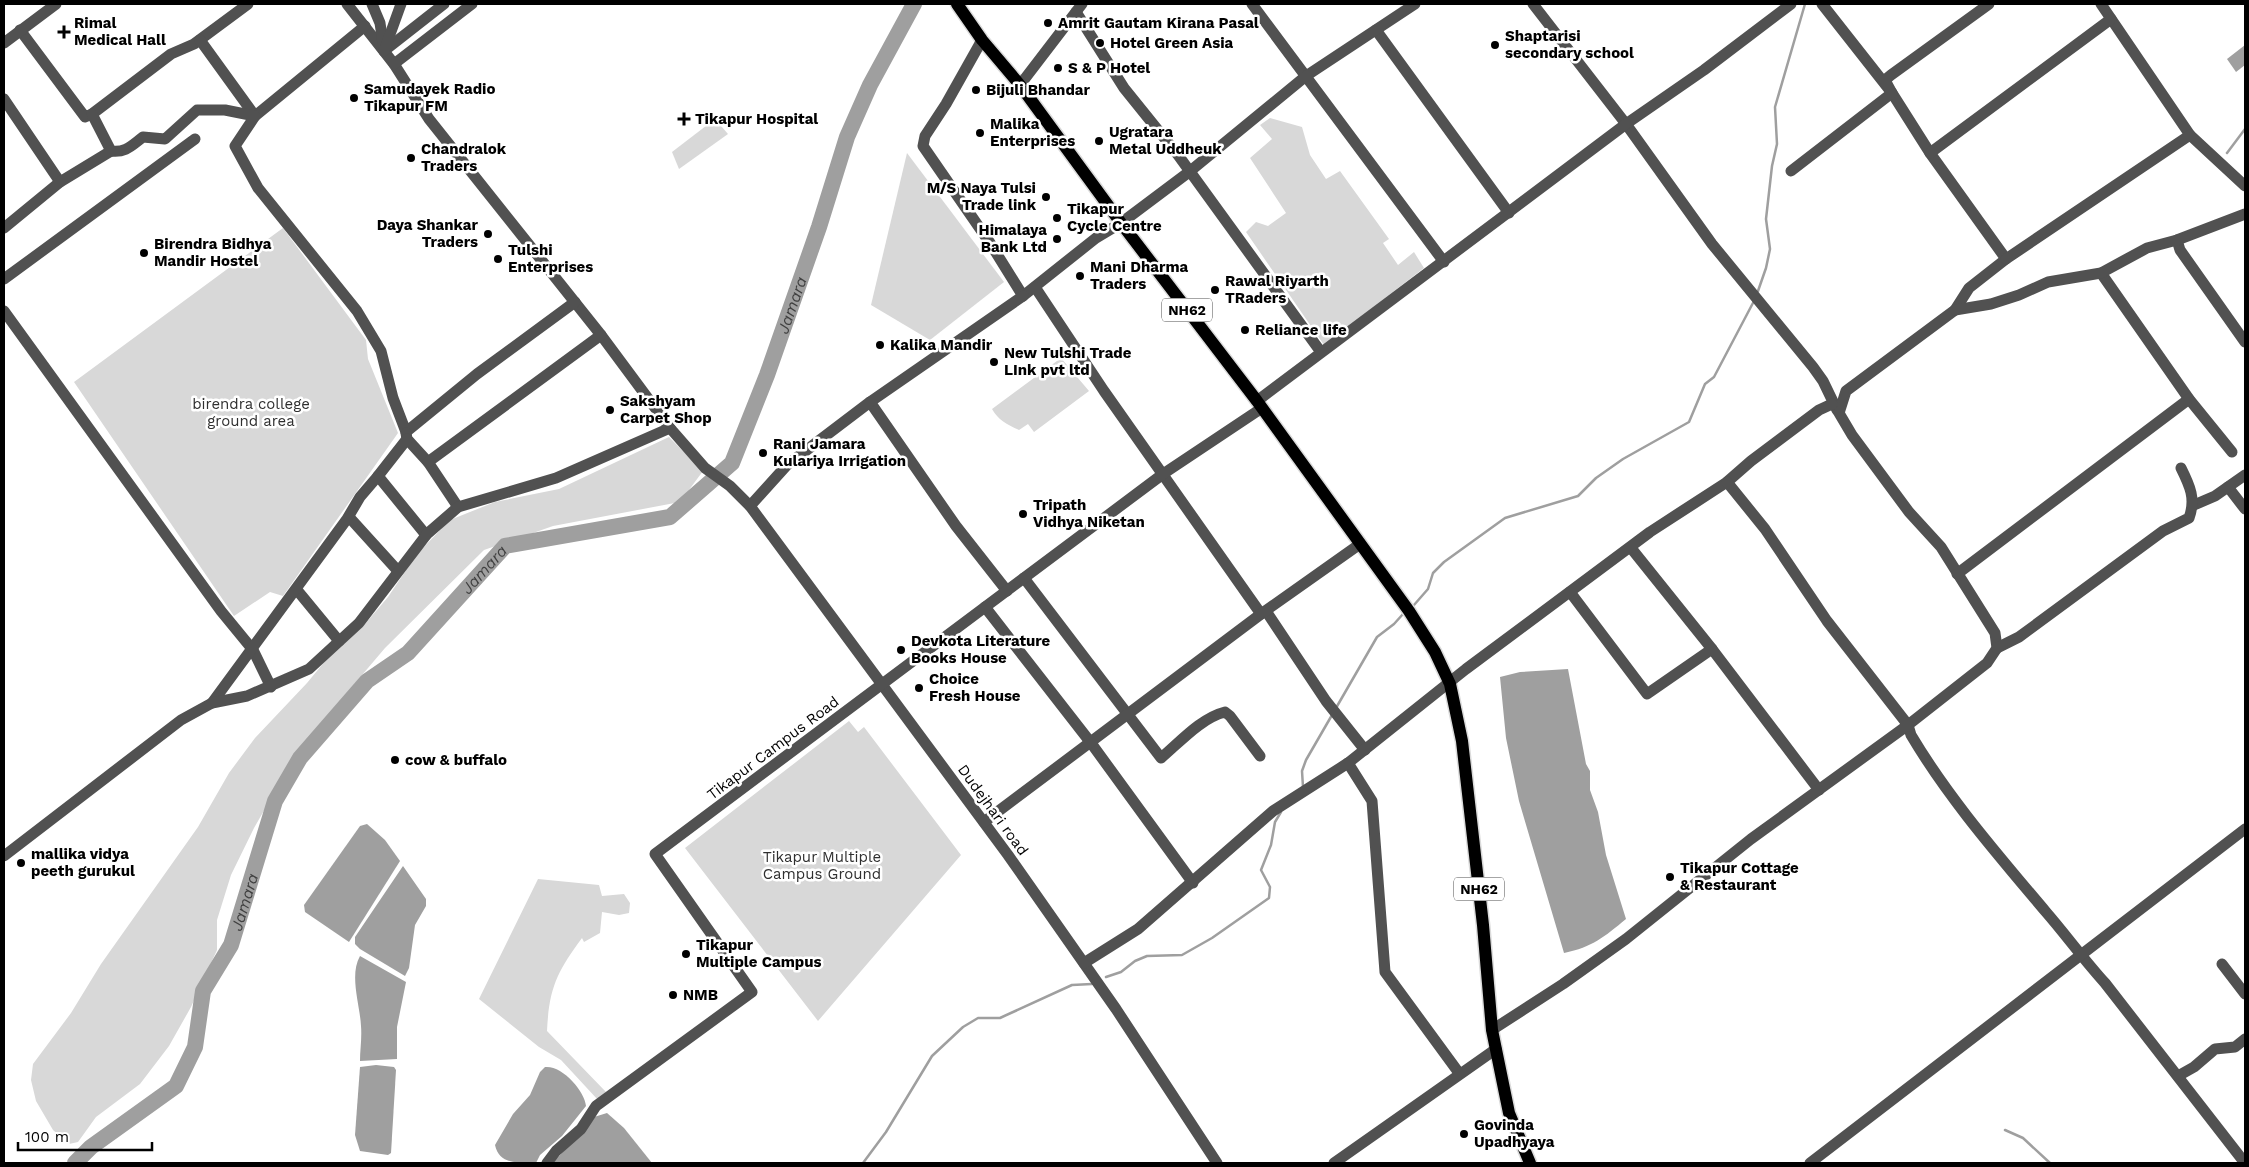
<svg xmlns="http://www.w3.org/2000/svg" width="2249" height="1167" font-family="'Work Sans',sans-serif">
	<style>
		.green { fill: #d8d8d8 }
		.water { fill: #9f9f9f }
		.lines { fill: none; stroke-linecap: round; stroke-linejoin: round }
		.stream { stroke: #9f9f9f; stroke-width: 2.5 }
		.river { stroke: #9f9f9f; stroke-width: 16 }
		.major-casing { stroke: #dbdbdb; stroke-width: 15 }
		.minor { stroke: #515151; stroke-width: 11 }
		.major { stroke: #000; stroke-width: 12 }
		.poi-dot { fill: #000; stroke: #fff; stroke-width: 2 }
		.labels { text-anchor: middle; stroke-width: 5; stroke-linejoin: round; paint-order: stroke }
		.shield { fill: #fff; stroke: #4c4c4c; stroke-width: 1 }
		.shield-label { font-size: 14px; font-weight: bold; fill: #000 }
		.poi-label { font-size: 15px; font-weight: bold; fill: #000; stroke: #fff; text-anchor: start }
		.park-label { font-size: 15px; fill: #2f2f2f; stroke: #fff }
		.street-label { font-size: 15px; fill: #000; stroke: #fff }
		.water-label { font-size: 16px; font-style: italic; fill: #404040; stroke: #fff }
	</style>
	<rect width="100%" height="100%" fill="#fff"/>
	<g class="green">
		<polygon points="1270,118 1302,127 1310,155 1326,179 1340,171 1389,239 1383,243 1398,265 1414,252 1424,268 1324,345 1246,232 1256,222 1268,226 1286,213 1250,158 1272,139 1260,125"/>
		<polygon points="715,119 728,134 679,169 672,152"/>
		<polygon points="907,153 1004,282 930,340 871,305"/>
		<polygon points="283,228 366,340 368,359 398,433 283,596 270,592 234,616 74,382"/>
		<path d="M1061,358l28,33 -55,41 -6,-8 -9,6c-11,-5 -21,-10 -27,-21z"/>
		<polygon points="669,437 703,471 680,502 553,526 484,550 385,648 317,728 289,767 254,828 231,875 217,920 217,950 191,1007 169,1046 140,1084 96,1117 78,1142 69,1144 53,1130 36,1101 31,1080 33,1064 71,1013 101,964 198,827 229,773 255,738 307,683 326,660 365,624 388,597 417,554 450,520 495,502 559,489"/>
		<polygon points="849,721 858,732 864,727 961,855 818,1021 685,848"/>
		<path d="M538,879l61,6 3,11 22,-2 6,9 -1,10 -10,2 -17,-3 -2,21 -16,9 -2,-4c-25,34 -33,50 -35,93l59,61 -8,8 -37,-40 -22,-13 -60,-48z"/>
	</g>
	<g class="water">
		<polygon points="2245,45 2245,65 2236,72 2227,59"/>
		<path d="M1568,669l18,95 4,7v19l8,22 8,43 20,64c-22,18 -33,28 -62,34l-45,-152 -13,-63 -6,-61 20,-5z"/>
		<polygon points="367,824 385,840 400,861 349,942 305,912 304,905 360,826"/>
		<polygon points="403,866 426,899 426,906 415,925 409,968 405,976 360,949 355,944 355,937"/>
		<path d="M360,956l46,26 -9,45v32l-37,2c0,-11 2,-23 1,-35 -1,-21 -12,-51 -1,-70z"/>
		<polygon points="376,1065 394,1067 396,1070 391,1153 388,1155 360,1151 355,1135 360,1067"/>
		<path d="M545,1067c17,-2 40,24 41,39l-24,30 -22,19 -4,8c-16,0 -37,2 -41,-18l18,-31 17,-19 10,-23z"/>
		<polygon points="607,1113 624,1128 652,1163 553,1163 594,1117"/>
	</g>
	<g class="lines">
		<g class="stream">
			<polyline points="2227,153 2245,129"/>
			<polyline points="1758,291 1766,268 1770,249 1766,219 1772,166 1777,144 1775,107 1805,4"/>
			<polyline points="1414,605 1428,589 1433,573 1444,562 1505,518 1578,496 1596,478 1623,459 1689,422 1705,384 1714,377 1754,301"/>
			<polyline points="1336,708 1377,637 1394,624 1403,614"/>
			<polyline points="1303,787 1302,771 1306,760 1332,715"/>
			<polyline points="1106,977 1121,972 1135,961 1147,956 1182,955 1212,938 1269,898 1270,887 1261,870 1271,845 1275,822 1281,812"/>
			<polyline points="2005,1130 2023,1138 2050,1163"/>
			<polyline points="863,1163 886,1132 932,1056 963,1027 978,1018 1000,1018 1072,985 1092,984"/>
		</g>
		<path class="river" id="s1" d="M75,1163l16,-16 85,-61 19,-39 8,-56 28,-46 44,-144 25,-43 67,-77 41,-28 97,-107 165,-29 62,-54 35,-88 52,-148 28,-90 23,-52 44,-81"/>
		<g class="major-casing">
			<polyline id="major" points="957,4 982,40 1020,85 1121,223 1257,401 1409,611 1435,652 1450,684 1462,741 1483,925 1492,1030 1509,1113 1530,1163"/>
		</g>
		<g class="minor">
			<polyline points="347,4 394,64 429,119 601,335 670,428 705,468 730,486 750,506 1008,855 1116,1009 1217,1163"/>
			<polyline points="372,4 380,23 384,50"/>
			<polyline points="1252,4 1444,262"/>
			<polyline points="1533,4 1626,124 1712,244 1813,367 1823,381 1837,410"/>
			<path d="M1822,4l70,89 38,60 76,106 -37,29 -14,22 -109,81 -7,22 13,22 57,77 32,35 54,86 2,15 -10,15 -79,62 3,10c38,64 88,121 135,177 20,23 38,48 59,71l140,180"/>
			<polyline points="2101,4 2190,135"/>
			<polyline points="1076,12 1124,88 1178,155 1318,348"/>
			<polyline points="20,30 85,117 92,114 171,54 194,44 248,4"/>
			<polyline points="1376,30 1509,213"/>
			<polyline points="200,40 255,116 365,26"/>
			<polyline points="982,40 946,104 925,136 923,146 990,243 1023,296 1096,238 1121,223 1189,172 1306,76 1415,4"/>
			<polyline points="4,43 56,4"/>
			<polyline points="384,51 444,4"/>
			<polyline points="384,51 401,4"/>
			<polyline points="394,64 472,4"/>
			<polyline points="1020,85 1082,4"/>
			<polyline points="4,99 60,182"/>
			<path d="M92,114l19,37c15,2 21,-6 32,-14l22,2 32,-29h28l30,6 -20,30 23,42 99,123 24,40 12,47 13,34 71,-58 98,-72"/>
			<polyline points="1930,153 2111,19"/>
			<polyline points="1791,171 1892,93 1885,80 1891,75 1989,4"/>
			<polyline points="4,228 60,182 111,151"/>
			<polyline points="2177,240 2180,250 2245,342"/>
			<polyline points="2006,259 2190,135 2245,186"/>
			<polyline points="2101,273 2189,399 2232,452"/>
			<polyline points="4,279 195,139"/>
			<polyline points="1035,287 1104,391 1261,614"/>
			<polyline points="1955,310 1991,304 2019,295 2048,282 2101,273 2147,248 2177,240 2245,214"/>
			<polyline points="4,311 221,611 253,650 271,687"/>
			<polyline points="1257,401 1626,124 1704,70 1791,4"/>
			<polyline points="870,402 956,526 1007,591"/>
			<polyline points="406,433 407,439 428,462 458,507"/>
			<polyline points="407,439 378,476 426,535"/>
			<polyline points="428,462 601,335"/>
			<polyline points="2228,487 2245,509"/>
			<polyline points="2194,505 2215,496 2245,475"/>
			<polyline points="750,506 787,465 870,402 1023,296"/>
			<polyline points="349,517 398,571"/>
			<polyline points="1631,548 1712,649"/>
			<polyline points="1957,574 2189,399"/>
			<path d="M1024,578l137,180c19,-16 40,-40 64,-46l5,4 30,40"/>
			<polyline points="297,590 339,641"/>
			<polyline points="1570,592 1647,694 1712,649 1819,790"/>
			<polyline points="985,607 1091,743 1193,883"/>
			<polyline points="1266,611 1326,701 1365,750"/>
			<path d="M1997,648l22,-11 144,-106 26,-13c7,-19 1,-32 -8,-50"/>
			<polyline points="212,703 347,519 360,497 378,476"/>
			<polyline points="1348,763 1372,801 1385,972 1459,1073"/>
			<polyline points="984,822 1261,614 1360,544"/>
			<polyline points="4,856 181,720 212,703 247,696 309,669 359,623 427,534 458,507 556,478 670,428"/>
			<polyline points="1084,963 1138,929 1273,811 1348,763 1466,669 1650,532 1727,482 1751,461 1819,410 1832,404"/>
			<polyline points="2222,964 2245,994"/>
			<polyline points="1492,1030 1563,984 1626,939 1751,839 1908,725 1827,621 1765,529 1727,482"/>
			<polyline points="2178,1076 2194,1067 2215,1049 2235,1047 2245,1039"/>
			<polyline points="547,1163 556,1151 581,1129 596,1106 752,992 655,854 1163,474 1262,408"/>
			<polyline points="1334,1163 1496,1049"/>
			<polyline points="1810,1163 2245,829"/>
		</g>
		<use href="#major" class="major"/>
	</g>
	<g class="poi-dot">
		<circle cx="1048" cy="23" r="5"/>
		<path d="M61.5 24.5h5v5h5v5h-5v5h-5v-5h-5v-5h5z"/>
		<circle cx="1100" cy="43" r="5"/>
		<circle cx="1495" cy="45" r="5"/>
		<circle cx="1058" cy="68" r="5"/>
		<circle cx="976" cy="90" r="5"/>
		<circle cx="354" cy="98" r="5"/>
		<path d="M681.5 111.5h5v5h5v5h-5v5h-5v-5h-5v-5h5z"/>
		<circle cx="980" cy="133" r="5"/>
		<circle cx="1099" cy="141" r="5"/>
		<circle cx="411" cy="158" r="5"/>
		<circle cx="1046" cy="197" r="5"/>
		<circle cx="1057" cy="218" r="5"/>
		<circle cx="488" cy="234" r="5"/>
		<circle cx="1057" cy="239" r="5"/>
		<circle cx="144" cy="253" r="5"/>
		<circle cx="498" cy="259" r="5"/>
		<circle cx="1080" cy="276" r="5"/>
		<circle cx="1215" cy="290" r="5"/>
		<circle cx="1245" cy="330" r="5"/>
		<circle cx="880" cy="345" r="5"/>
		<circle cx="994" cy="362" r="5"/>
		<circle cx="610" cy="410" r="5"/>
		<circle cx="763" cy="453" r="5"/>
		<circle cx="1023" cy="514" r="5"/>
		<circle cx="901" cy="650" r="5"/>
		<circle cx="919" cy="688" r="5"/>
		<circle cx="395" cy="760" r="5"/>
		<circle cx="21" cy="863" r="5"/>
		<circle cx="1670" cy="877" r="5"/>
		<circle cx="686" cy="954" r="5"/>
		<circle cx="673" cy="995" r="5"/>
		<circle cx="1464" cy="1134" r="5"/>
	</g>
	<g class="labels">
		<g class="shield">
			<rect x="1162" y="298.5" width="50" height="23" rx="4"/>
			<rect x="1454" y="877.5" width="50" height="23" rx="4"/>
		</g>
		<g class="shield-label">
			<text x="1187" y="315">NH62</text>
			<text x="1479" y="894">NH62</text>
		</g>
		<g class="poi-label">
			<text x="74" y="28">Rimal<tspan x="74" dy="17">Medical Hall</tspan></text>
			<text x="1058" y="28">Amrit Gautam Kirana Pasal</text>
			<text x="1505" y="41">Shaptarisi<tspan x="1505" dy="17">secondary school</tspan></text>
			<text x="1110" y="48">Hotel Green Asia</text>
			<text x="1068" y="73">S &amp; P Hotel</text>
			<text x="364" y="94">Samudayek Radio<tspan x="364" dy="17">Tikapur FM</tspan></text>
			<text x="986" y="95">Bijuli Bhandar</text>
			<text x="695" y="124">Tikapur Hospital</text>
			<text x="990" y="129">Malika<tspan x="990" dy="17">Enterprises</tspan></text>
			<text x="1109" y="137">Ugratara<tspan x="1109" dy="17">Metal Uddheuk</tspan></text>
			<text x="421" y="154">Chandralok<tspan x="421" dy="17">Traders</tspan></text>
			<text x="1036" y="193" text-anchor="end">M/S Naya Tulsi<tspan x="1036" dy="17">Trade link</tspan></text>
			<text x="1067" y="214">Tikapur<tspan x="1067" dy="17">Cycle Centre</tspan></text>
			<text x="478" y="230" text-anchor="end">Daya Shankar<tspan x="478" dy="17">Traders</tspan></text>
			<text x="1047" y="235" text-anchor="end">Himalaya<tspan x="1047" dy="17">Bank Ltd</tspan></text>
			<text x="154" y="249">Birendra Bidhya<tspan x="154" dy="17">Mandir Hostel</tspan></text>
			<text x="508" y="255">Tulshi<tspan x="508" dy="17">Enterprises</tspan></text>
			<text x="1090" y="272">Mani Dharma<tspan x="1090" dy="17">Traders</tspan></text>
			<text x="1225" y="286">Rawal Riyarth<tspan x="1225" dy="17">TRaders</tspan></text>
			<text x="1255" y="335">Reliance life</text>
			<text x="890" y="350">Kalika Mandir</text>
			<text x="1004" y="358">New Tulshi Trade<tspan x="1004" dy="17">LInk pvt ltd</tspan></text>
			<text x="620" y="406">Sakshyam<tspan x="620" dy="17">Carpet Shop</tspan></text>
			<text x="773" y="449">Rani Jamara<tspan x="773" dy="17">Kulariya Irrigation</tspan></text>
			<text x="1033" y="510">Tripath<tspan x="1033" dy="17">Vidhya Niketan</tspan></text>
			<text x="911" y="646">Devkota Literature<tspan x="911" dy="17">Books House</tspan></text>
			<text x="929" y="684">Choice<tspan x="929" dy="17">Fresh House</tspan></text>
			<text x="405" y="765">cow &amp; buffalo</text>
			<text x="31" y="859">mallika vidya<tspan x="31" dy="17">peeth gurukul</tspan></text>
			<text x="1680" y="873">Tikapur Cottage<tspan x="1680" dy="17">&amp; Restaurant</tspan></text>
			<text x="696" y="950">Tikapur<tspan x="696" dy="17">Multiple Campus</tspan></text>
			<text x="683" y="1000">NMB</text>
			<text x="1474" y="1130">Govinda<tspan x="1474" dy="17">Upadhyaya</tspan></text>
		</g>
		<g class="park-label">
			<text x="251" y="409">birendra college<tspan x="251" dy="17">ground area</tspan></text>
			<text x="822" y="862">Tikapur Multiple<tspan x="822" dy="17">Campus Ground</tspan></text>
		</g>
		<g class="street-label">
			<text transform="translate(773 748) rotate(-37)" y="5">Tikapur Campus Road</text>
			<text transform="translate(993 810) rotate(54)" y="5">Dudejhari road</text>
		</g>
		<g class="water-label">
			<text dy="6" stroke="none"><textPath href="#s1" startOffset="1196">Jamara</textPath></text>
			<text dy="6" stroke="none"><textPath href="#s1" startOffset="746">Jamara</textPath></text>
			<text dy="6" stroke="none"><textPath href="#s1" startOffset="326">Jamara</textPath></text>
		</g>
	</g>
	<rect width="2249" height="1167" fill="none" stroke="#000000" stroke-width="10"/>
	<path d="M18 1142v8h134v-8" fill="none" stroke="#000000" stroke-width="2.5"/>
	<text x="25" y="1142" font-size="15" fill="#000000" stroke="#ffffff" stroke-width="4" paint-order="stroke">100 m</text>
</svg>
